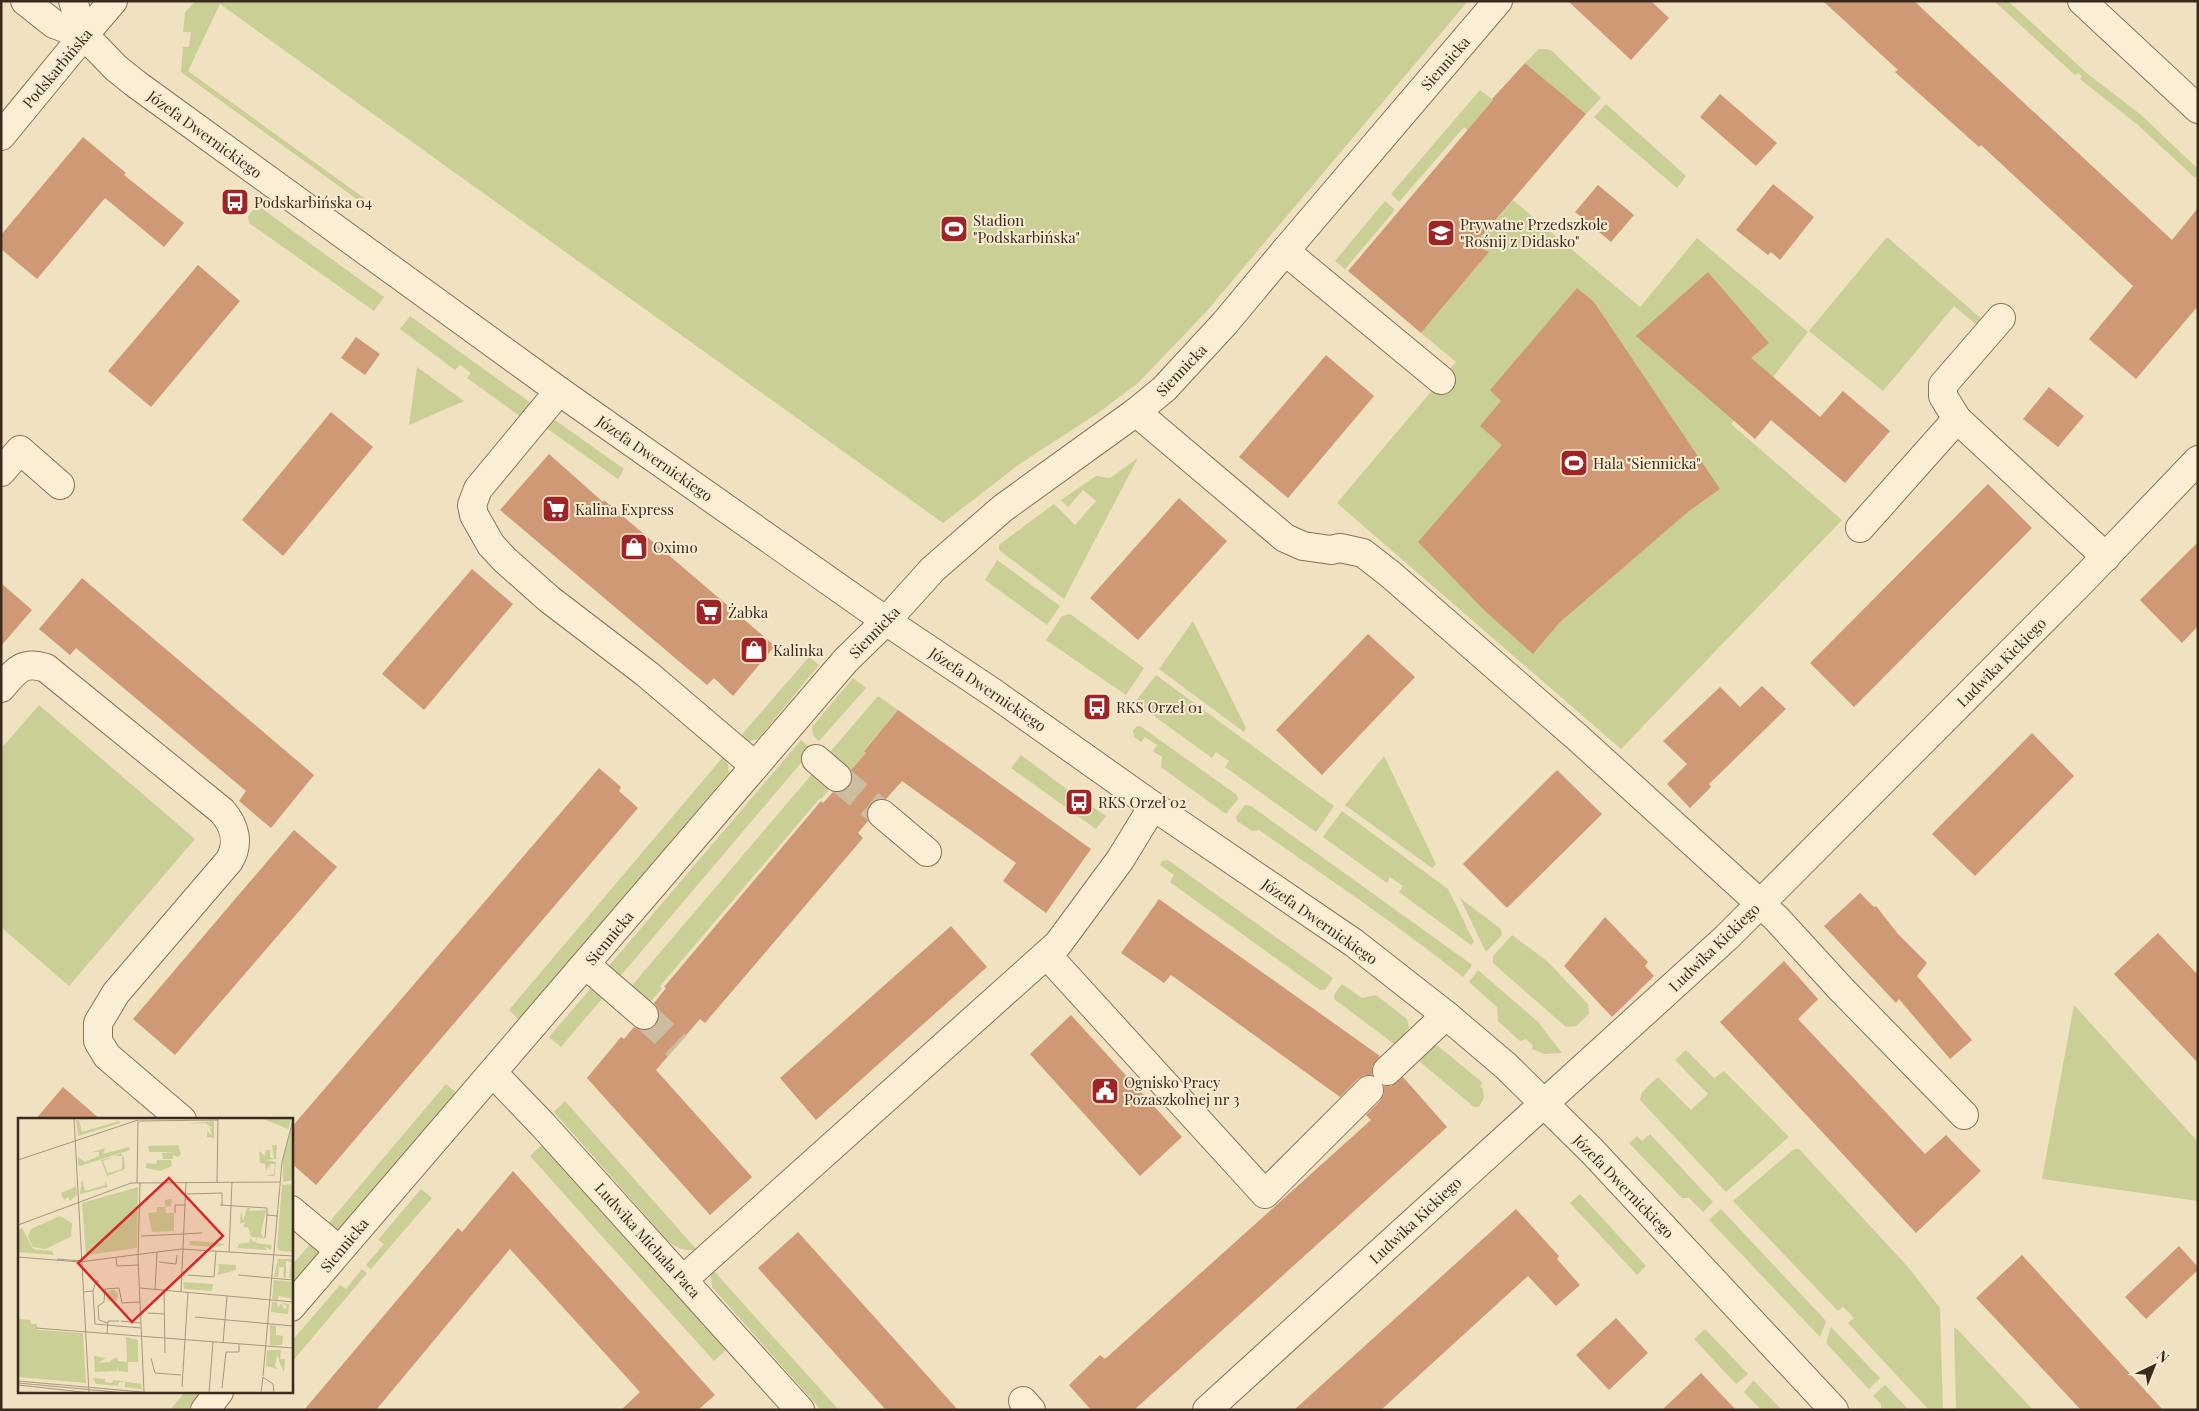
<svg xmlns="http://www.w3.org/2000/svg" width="2199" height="1411" viewBox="0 0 2199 1411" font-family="'Playfair Display',serif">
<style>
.green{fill:#c9cf95}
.building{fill:#d09975}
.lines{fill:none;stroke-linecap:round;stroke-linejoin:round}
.minor-tunnel{stroke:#ccbca0;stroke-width:28;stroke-dasharray:28 14;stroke-linecap:butt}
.minor-casing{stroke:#8b7258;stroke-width:30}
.tertiary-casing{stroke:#8b7258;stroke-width:30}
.minor{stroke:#faeed5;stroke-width:28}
.tertiary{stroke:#faeed5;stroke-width:28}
.labels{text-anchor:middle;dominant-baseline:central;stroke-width:4;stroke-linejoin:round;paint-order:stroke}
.street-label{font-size:15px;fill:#3a2a1d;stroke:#f7ebd1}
.poi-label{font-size:15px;fill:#3a2a1d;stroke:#f7ebd1;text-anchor:start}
.inset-road{fill:none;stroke:#a7987f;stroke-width:1}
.view{fill:#d62828;fill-opacity:0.15;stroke:#d62828;stroke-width:2.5}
.inset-edge{fill:none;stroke:#3a2a1d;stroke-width:2.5}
</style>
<rect width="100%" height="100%" fill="#f0e1c1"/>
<g class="green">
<polygon points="195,1 1468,1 1206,312 1138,383 1098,413 1021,463 943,523 220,4 188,71 364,198 361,202 181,72 183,47 189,47 191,32 183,32 185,13"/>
<polygon points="1994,1 2008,1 2089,75 2140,114 2198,169 2198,175 2195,178 2138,125 2080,79 2082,76 2078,73 2075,75"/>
<polygon points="1539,49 1546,49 1552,51 1601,98 1586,114 1525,63"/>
<polygon points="1480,90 1493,100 1468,130 1464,127 1399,202 1391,194"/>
<polygon points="1606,104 1686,176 1677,188 1594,117"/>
<polygon points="1513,200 1640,307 1697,238 1808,332 1773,377 1731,424 1842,520 1621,749 1337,503 1456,362 1421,333 1480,263 1469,252"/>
<polygon points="1385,201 1395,210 1345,269 1335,261"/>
<polygon points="257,205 384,297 374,311 249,223 248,216"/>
<polygon points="1887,237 1984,321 1978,326 1954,306 1883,391 1809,331"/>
<polygon points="410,316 531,403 524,419 467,378 471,373 460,365 455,370 400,329"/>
<polygon points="417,367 464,401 409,425"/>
<polygon points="550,420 555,420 624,469 618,479 545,427"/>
<polygon points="1138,458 1064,599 999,550 999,545 1054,504 1075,525 1096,501 1083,490 1068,507 1061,500 1096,476 1110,478"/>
<polygon points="997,560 1060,606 1047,625 985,580"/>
<polygon points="1070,614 1144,668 1126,695 1046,640 1062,616"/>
<polygon points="1193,621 1246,728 1244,732 1159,669"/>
<polygon points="809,657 819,665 758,739 742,743 737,740"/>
<polygon points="1156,675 1334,806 1316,832 1225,767 1229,761 1216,752 1212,758 1135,702"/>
<polygon points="853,678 866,688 819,741 813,735 812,727"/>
<polygon points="878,696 898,710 864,750 866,753 851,770 830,752"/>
<polygon points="39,705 195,839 69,986 1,927 1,749"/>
<polygon points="1140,726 1237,795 1238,799 1226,814 1161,767 1162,757 1153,751 1157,745 1145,737 1141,742 1134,737 1133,731 1136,727"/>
<polygon points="801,740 812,750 617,980 608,967"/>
<polygon points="1021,755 1072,793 1068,800 1088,814 1093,807 1106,816 1096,829 1011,768"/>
<polygon points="1384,756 1436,864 1432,868 1345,805"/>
<polygon points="723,757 728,765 729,773 519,1020 509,1010"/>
<polygon points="818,767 836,782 821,799 820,798 660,986 662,989 647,1005 629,989"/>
<path d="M 1245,805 L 1251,806 L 1471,964 L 1471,967 L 1463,977 C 1398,925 1328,878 1259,830 L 1252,831 L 1237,821 L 1236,817 Z"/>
<polygon points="1342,811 1448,889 1474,942 1471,945 1399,892 1403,886 1390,877 1387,883 1323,837"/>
<polygon points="1168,860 1333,978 1325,990 1320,990 1170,882 1174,875 1160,865 1162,861"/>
<polygon points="1460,898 1501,929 1502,935 1486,952"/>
<polygon points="1512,935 1547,961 1588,1004 1589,1014 1576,1026 1566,1027 1493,963 1493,956"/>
<polygon points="1478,970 1538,1022 1562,1053 1544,1054 1532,1049 1533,1045 1526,1039 1520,1041 1498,1021 1497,1007 1469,982"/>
<polygon points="1342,984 1362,998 1376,995 1407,1019 1409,1027 1399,1042 1394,1044 1334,999 1334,995"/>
<polygon points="592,987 605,995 561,1047 549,1037"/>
<polygon points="2074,1005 2198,1142 2198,1201 2042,1179"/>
<polygon points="1431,1045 1438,1046 1483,1083 1480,1086 1483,1089 1484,1098 1479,1107 1474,1107 1419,1061"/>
<polygon points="1686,1050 1714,1078 1724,1071 1789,1137 1726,1192 1640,1100 1642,1092 1658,1077 1691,1110 1708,1094 1675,1060"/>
<polygon points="446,1084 457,1093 337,1235 326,1226"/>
<path d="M 565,1101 L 696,1249 C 686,1253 676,1247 668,1241 L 554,1112 Z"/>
<polygon points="1650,1134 1713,1202 1703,1212 1689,1198 1682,1198 1629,1143 1637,1136 1642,1141"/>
<polygon points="542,1145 727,1349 714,1361 530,1156"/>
<polygon points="1794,1149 1799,1149 1908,1267 1940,1308 1943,1410 1929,1410 1848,1323 1854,1318 1843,1307 1838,1311 1733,1201"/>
<polygon points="421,1189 432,1198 371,1269 366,1265 384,1244 378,1240"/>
<polygon points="1580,1194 1646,1266 1637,1275 1570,1203"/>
<polygon points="1721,1209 1826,1321 1820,1337 1709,1220"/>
<polygon points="313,1241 318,1246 320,1253 291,1289 291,1266"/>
<polygon points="362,1269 367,1273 291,1363 291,1342 340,1285 346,1289"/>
<polygon points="713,1270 839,1410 821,1410 712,1287 711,1276"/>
<polygon points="1831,1327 1880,1378 1869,1389 1826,1343"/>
<polygon points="1954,1327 1958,1330 2033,1410 1956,1410"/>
<polygon points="1705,1329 1748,1374 1736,1384 1694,1339"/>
<polygon points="1754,1380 1754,1381 1782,1410 1761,1410 1744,1392"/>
<polygon points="1885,1385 1909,1410 1881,1410 1881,1404 1873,1396"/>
<polygon points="185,1392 203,1392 188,1410 170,1410"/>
</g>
<g class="building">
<polygon points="1568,1 1651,1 1669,18 1631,60"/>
<polygon points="1823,1 1914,1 2172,240 2198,208 2198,306 2136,379 2089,339 2133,286 1981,145 1979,147 1895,72 1898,70"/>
<polygon points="1525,63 1586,114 1474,245 1489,252 1421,333 1348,271 1493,100 1492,99"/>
<polygon points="1720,94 1777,143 1756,166 1700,117"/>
<polygon points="83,137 126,173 124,175 184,223 164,247 105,198 37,279 1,249 1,235"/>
<polygon points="1773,184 1814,217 1780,260 1771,252 1768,255 1736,230"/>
<polygon points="1598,185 1634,215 1611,242 1575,212"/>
<polygon points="198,265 240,301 151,407 108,371"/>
<polygon points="1708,272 1769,343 1751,358 1820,417 1843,391 1890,431 1845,483 1771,420 1755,439 1636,336"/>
<polygon points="1577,288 1594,302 1720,489 1689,511 1559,623 1533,654 1485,611 1418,542 1502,445 1480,426 1501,401 1490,390"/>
<polygon points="356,337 380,354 365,375 341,358"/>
<polygon points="1326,355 1374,396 1288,498 1239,457"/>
<polygon points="2049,387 2084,416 2058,447 2023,419"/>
<polygon points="331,412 373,447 283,556 242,520"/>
<polygon points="549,454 603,502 604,500 775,646 733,696 714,678 707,685 500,510"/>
<polygon points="1988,484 2032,528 1854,707 1810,663"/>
<polygon points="1179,498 1227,541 1138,640 1090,598"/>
<polygon points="2198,542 2198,626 2182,643 2140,600"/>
<polygon points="472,569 513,604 424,710 382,674"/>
<polygon points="82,578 314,775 271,828 239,801 246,791 76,648 70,655 39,629"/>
<polygon points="1,583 32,610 1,646"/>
<polygon points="1368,634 1415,677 1322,775 1276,730"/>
<polygon points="1762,686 1786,709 1709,784 1711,787 1690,808 1667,784 1687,764 1663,741 1720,687 1740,707"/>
<polygon points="898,710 1091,849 1046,913 1003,881 1016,863 902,781 886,799 877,799 870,804 867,812 868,821 858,833 863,838 705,1023 700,1019 656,1070 752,1177 710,1215 587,1078 621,1037 624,1039 634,1027 641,1030 649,1030 656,1025 659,1018 659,1010 654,1003 666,988 664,987 821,801 823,803 833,792 842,792 849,787 852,779 851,770 866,753 864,751"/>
<polygon points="2032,733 2074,776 1975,876 1932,834"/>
<polygon points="599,768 621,787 619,791 638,808 316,1185 291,1163 291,1128"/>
<polygon points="1557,770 1602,814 1507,908 1463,864"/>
<polygon points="294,830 337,867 175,1055 133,1019"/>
<polygon points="1860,893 1874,907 1876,906 1898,934 1927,963 1917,976 1972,1040 1950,1059 1899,999 1896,1003 1824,926"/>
<polygon points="1159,899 1380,1056 1372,1066 1372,1075 1364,1075 1358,1079 1340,1097 1171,975 1164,983 1121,953"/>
<polygon points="1605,917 1648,962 1645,966 1654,976 1612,1017 1564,966"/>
<polygon points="951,926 987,967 816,1120 780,1078"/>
<polygon points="2158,933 2198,975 2198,1063 2114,974"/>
<polygon points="1784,961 1818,999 1798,1019 1925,1154 1946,1135 1981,1171 1916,1233 1720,1022"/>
<polygon points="1071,1015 1182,1137 1140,1176 1030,1054"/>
<polygon points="1403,1077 1447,1127 1134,1410 1091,1410 1069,1385 1100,1355 1105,1359 1371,1120 1366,1115 1380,1101 1384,1094 1384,1086 1391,1086"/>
<polygon points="63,1087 101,1120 35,1120"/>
<polygon points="513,1171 715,1395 698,1410 621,1410 640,1392 510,1249 376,1410 304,1410 458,1228 462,1232"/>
<polygon points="1516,1209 1559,1256 1557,1259 1580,1285 1556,1306 1528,1276 1381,1410 1294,1410"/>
<polygon points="798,1232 958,1410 886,1410 758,1268"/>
<polygon points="2179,1246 2198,1267 2198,1270 2146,1319 2125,1297"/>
<polygon points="2022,1255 2163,1410 2081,1410 1976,1298"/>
<polygon points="1616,1318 1648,1353 1609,1390 1576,1355"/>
<polygon points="1701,1373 1736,1410 1662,1410"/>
</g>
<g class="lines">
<g class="minor-tunnel">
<polyline points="837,777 882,814"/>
<polyline points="644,1015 677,1046"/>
</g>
<defs>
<g id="minor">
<polyline points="2082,1 2198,109"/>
<polyline points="84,35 113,1"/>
<polyline points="1285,251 1441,380"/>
<polyline points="559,391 478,489 472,505 474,515 491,545 505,560 549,599 647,674 755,766"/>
<polyline points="1136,412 1285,538 1303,546 1331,550 1340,548 1363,553 1390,574 1578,738 1776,918 1841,989 1964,1115"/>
<polyline points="1957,419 1943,396 1943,385 2001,318"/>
<polyline points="1,472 20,450 60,485"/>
<polyline points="1860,528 1957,419 2106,557"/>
<path d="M 1,688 C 16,671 22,660 46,668 L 222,811 C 235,826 240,843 229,861 L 116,993 L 98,1023 L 98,1041 L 107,1056 L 182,1120"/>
<polyline points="816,759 837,777"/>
<polyline points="882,814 927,852"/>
<polyline points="1047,955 1265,1194 1369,1090"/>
<polyline points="586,965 644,1015"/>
<polyline points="1387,1071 1446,1015"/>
<polyline points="493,1073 543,1125 800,1410"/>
<polyline points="291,1210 339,1250"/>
<polyline points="684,1279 1058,944 1120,860 1153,806"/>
<polyline points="291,1307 846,660 886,621 933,569 1003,508 1136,412 1164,389 1225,323 1285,251 1498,1"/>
<polyline points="1023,1401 1031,1410"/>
<polyline points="205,1410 219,1392"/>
<polyline points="1207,1410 1727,937 2083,580 2198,460"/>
</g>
<g id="tertiary">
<polyline points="25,1 54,24 84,35"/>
<polyline points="73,1 84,35 116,68 136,84 559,391 886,621 995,694 1153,806 1354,943 1446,1015 1506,1066 1592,1151 1834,1410"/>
<polyline points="1,136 84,35"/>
</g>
</defs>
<use href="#minor" class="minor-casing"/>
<use href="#tertiary" class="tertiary-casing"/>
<use href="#minor" class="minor"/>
<use href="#tertiary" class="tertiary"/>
</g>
<defs>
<symbol id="bus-square" viewBox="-11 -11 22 22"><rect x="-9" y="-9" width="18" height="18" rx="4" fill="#9d2528" stroke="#f7ebd1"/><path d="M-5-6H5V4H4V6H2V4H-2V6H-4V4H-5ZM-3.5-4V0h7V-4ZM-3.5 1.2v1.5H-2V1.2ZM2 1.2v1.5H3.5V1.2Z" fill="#fff"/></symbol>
<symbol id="stadium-square" viewBox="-11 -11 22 22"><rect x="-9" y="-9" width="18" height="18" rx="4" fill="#9d2528" stroke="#f7ebd1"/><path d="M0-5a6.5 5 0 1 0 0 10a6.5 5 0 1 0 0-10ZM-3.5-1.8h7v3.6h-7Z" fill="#fff"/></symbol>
<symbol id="school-square" viewBox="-11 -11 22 22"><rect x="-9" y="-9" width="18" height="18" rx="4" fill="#9d2528" stroke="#f7ebd1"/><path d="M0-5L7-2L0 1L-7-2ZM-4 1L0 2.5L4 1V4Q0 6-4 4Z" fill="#fff"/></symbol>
<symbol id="supermarket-square" viewBox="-11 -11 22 22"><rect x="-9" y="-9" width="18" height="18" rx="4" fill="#9d2528" stroke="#f7ebd1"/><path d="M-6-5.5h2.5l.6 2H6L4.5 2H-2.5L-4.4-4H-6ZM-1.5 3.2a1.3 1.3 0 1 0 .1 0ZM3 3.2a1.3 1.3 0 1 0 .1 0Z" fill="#fff"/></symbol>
<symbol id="shop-square" viewBox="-11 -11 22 22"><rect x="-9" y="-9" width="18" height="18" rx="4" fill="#9d2528" stroke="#f7ebd1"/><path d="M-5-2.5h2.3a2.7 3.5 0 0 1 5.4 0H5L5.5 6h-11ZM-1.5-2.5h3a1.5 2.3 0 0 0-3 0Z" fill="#fff"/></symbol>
<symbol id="civic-square" viewBox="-11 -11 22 22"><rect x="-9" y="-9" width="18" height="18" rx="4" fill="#9d2528" stroke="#f7ebd1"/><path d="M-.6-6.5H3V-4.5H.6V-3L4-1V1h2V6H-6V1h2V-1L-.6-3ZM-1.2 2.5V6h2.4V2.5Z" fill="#fff"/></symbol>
</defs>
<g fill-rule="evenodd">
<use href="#bus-square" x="219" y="186" width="32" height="32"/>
<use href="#stadium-square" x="938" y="213" width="32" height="32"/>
<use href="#school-square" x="1425" y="217" width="32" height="32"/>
<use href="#stadium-square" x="1558" y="447" width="32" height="32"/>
<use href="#supermarket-square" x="540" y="493" width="32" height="32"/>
<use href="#shop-square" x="618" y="531" width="32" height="32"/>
<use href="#supermarket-square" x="693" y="596" width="32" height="32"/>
<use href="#shop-square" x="738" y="634" width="32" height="32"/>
<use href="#bus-square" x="1081" y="691" width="32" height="32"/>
<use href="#bus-square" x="1063" y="786" width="32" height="32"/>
<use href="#civic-square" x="1089" y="1075" width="32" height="32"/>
</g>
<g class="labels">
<g class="street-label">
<text transform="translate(1445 63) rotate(-49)">Siennicka</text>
<text transform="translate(57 68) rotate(-50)">Podskarbińska</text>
<text transform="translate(205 134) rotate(36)">Józefa Dwernickiego</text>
<text transform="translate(1181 370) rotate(-46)">Siennicka</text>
<text transform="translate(655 458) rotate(35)">Józefa Dwernickiego</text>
<text transform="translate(874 632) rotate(-46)">Siennicka</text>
<text transform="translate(2001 662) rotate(-45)">Ludwika Kickiego</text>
<text transform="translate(988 689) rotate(34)">Józefa Dwernickiego</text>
<text transform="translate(1320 921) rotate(35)">Józefa Dwernickiego</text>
<text transform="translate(609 938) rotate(-50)">Siennicka</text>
<text transform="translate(1714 947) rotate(-44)">Ludwika Kickiego</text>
<text transform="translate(1624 1186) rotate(46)">Józefa Dwernickiego</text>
<text transform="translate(1415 1220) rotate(-43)">Ludwika Kickiego</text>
<text transform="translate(648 1240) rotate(48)">Ludwika Michała Paca</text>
<text transform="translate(344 1245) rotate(-50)">Siennicka</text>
</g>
<g class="poi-label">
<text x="254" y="202">Podskarbińska 04</text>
<text x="973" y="220">Stadion<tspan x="973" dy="17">"Podskarbińska"</tspan></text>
<text x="1460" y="224">Prywatne Przedszkole<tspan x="1460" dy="17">"Rośnij z Didasko"</tspan></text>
<text x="1593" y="463">Hala "Siennicka"</text>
<text x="575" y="509">Kalina Express</text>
<text x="653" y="547">Oximo</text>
<text x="728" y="612">Żabka</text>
<text x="773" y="650">Kalinka</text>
<text x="1116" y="707">RKS Orzeł 01</text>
<text x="1098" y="802">RKS Orzeł 02</text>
<text x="1124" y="1082">Ognisko Pracy<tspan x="1124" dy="17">Pozaszkolnej nr 3</tspan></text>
</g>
</g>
<g transform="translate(18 1118)">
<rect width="275" height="275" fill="#f0e1c1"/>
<path d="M 243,0 L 274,0 L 270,11 ZM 58,2 L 61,2 L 64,14 L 101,3 L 102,5 L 60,18 ZM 196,3 L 196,20 L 189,19 L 189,13 L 194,18 L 192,10 L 195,10 L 187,5 L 167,6 ZM 275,5 L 275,62 L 265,64 L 265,38 ZM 160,27 L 163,36 L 160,39 L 155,37 L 155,41 L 145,41 L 144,35 L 158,34 L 131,34 L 130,28 ZM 254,27 L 259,27 L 258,41 L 248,42 L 258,44 L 257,56 L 256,58 L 246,58 L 256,56 L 257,46 L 252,46 L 252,52 L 251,48 L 248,52 L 247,46 L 242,45 L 241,33 L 247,38 L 248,32 L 252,32 L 252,39 L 256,41 ZM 87,30 L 85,36 L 111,29 L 112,32 L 62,48 L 60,46 L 60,39 L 67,44 L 81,38 L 81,34 L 75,34 ZM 103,35 L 106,40 L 107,51 L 89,58 L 83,42 L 95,39 L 85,43 L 90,55 L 104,51 L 104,38 L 97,38 ZM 139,42 L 153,42 L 154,48 L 142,53 L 128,50 L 128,45 L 138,46 ZM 56,55 L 59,77 L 52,83 L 50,79 L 46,82 L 43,75 L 57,69 ZM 64,61 L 67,73 L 87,67 L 87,63 L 90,69 L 62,76 ZM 275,66 L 275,134 L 262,133 L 259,129 L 264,67 ZM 120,69 L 119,130 L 69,137 L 70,141 L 82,139 L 70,141 L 68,138 L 64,85 ZM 154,81 L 153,88 L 147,89 L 148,95 L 156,95 L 156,113 L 134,114 L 130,95 L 139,94 L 139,89 L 147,89 L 147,82 ZM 229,90 L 233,90 L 231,93 L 248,92 L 243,115 L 246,121 L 239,119 L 238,125 L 254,127 L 253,132 L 246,128 L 249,132 L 219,130 L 221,126 L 216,126 L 231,125 L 232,120 L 237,125 L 238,119 L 233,119 L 230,109 L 225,109 L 227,104 L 222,106 L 223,92 L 225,103 ZM 42,98 L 54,105 L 53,119 L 27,131 L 15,129 L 10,119 L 13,111 ZM 4,110 L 15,131 L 34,133 L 36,137 L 0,134 L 0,112 ZM 170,123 L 178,123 L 207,126 L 199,129 L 170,127 L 173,125 ZM 260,141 L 275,141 L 275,160 L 271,160 L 273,144 L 268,143 L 268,160 L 265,159 L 266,149 L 261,149 L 260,159 L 256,159 ZM 199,146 L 218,147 L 218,152 L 200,157 L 201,147 ZM 256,162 L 275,164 L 275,181 L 261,178 L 259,182 L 254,181 ZM 165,164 L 195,166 L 194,173 L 166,171 ZM88 178a6 6 0 1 1 12 0a6 6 0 1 1-12 0ZM 254,184 L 259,184 L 260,190 L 263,185 L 267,192 L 269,188 L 264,185 L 271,186 L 270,196 L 253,194 ZM 0,201 L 12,202 L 13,206 L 19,206 L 19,212 L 65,215 L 68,265 L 0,259 ZM 252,207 L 258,208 L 258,217 L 265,218 L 264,227 L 254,227 L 266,229 L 252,227 ZM 108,219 L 120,222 L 120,244 L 110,244 L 110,254 L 100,253 L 100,248 L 99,253 L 77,254 L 76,238 L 88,240 L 80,245 L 91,244 L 98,239 L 101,243 L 109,244 ZM 249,232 L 263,232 L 262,241 L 267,241 L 266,255 L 259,237 L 257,248 L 260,251 L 248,248 ZM 75,260 L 87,261 L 87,264 L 94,265 L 95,262 L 123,266 L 124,271 L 107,269 L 107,264 L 101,264 L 100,268 L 78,266 Z" fill="#c9cf95"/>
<path class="inset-road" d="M 56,0 L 71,275M 121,3 L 200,2M 0,42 L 120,2 L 119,65M 199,64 L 200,0M 122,65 L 120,140 L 126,274M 169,76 L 204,75 L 204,87M 202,87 L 249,90 L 249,97 L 260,98M 157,95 L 157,87 L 168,87M 0,107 L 113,65 L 262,64M 123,118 L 184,115M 247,120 L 249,97M 211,134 L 214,64M 0,139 L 61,144 L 163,131 L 275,138M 98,140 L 99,148 L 121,147M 39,141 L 64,143M 141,144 L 158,146 L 159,137M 170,157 L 196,159 L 198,133M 220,157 L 275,162M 122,170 L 275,184M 137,172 L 139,134M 146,172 L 147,235M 75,173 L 77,206 L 123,210M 66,174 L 75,173 L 78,163 L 81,163M 163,174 L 168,64M 130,195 L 146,196M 177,199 L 275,208M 103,203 L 123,205M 89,205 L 81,202 L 80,188 L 86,184 L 87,171 L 101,170 L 104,185 L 122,184M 18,210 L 275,230M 89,215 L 90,203 L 101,203M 205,225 L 209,178M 133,240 L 137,255 L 163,257M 245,258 L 264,44 L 275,2M 0,263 L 135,275M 0,265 L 108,275M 0,267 L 73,275M 164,269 L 170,174M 204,270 L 208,234 L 221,234 L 221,226M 191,275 L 195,224M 243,275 L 245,259 L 255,266 L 256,275"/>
<path class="view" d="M 151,60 L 205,118 L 114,204 L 60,145 Z"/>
<rect width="275" height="275" class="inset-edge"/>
</g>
<rect width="2199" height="1411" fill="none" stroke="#3a2a1d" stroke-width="5"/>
<g transform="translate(2154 1366) rotate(43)" stroke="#f7ebd1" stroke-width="4" paint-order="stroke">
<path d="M0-4L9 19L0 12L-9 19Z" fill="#3a2a1d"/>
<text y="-8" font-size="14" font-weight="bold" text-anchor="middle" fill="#3a2a1d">N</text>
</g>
</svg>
